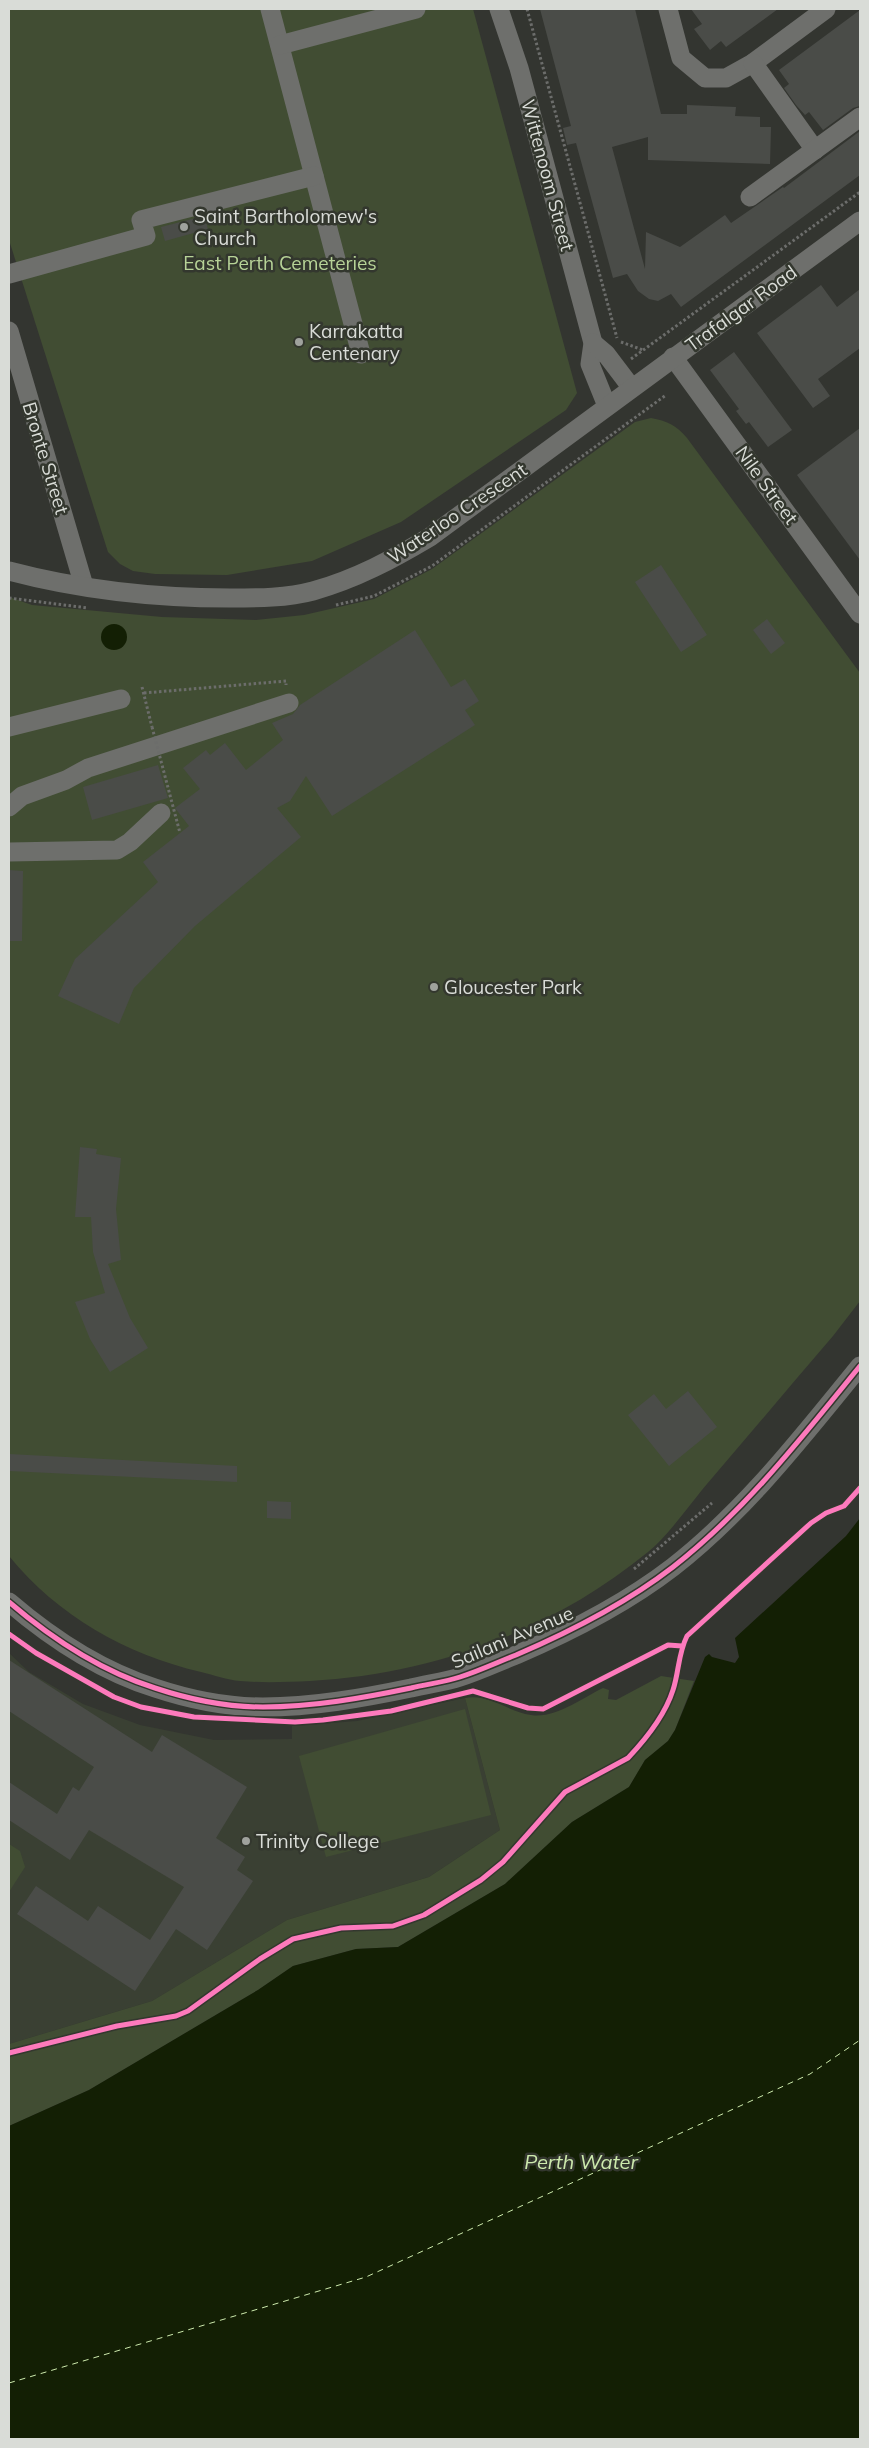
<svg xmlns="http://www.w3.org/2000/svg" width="869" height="2448" viewBox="0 0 869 2448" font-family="Mulish,sans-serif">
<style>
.built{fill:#3a4033}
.green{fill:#414d33}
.water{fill:#131f04}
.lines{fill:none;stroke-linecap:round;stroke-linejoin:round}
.ferry{stroke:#cdeaad;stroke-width:1;stroke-dasharray:6 5;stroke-linecap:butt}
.building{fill:#4a4c48}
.path{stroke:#6c6d6b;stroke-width:3;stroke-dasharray:2.5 2.5;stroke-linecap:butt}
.minor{stroke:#6e6f6c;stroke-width:19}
.path-bridge{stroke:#6c6d6b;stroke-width:3;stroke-dasharray:2.5 2.5;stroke-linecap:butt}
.cycleway-casing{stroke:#33372e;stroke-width:8}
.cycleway{stroke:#fd7abc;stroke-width:5}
.poi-dot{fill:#9fa29d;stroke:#33372e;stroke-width:2}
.labels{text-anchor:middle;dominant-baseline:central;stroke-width:5;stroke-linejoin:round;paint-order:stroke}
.street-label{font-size:19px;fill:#d9dcd7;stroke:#33372e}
.poi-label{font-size:19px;fill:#d9dcd7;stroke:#33372e;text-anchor:start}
.park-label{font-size:19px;fill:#b7d397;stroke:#33372e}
.water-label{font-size:20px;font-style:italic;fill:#cdeaad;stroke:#33372e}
</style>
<rect width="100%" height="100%" fill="#333530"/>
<polygon class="built" points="9,1653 29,1672 83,1704 140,1725 214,1740 292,1739 292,1726 357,1721 465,1698 500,1830 429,1877 287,1920 152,2001 9,2044"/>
<g class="green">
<polygon points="9,9 473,9 577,393 566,410 401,522 312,561 227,575 155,574 133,571 120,564 108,552 9,240"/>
<path d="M 651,418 C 667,421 676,425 687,438 L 860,673 L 860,1301 L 833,1336 C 791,1385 749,1435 707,1484 C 690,1504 668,1536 648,1552 C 551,1631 435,1674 310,1681 C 287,1682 263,1683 240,1681 C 227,1680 214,1675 201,1672 C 125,1654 58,1616 9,1556 L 9,597 L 32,605 L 162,617 L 256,620 L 304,615 L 374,599 L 432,569 L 635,422 Z"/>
<path d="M 661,1676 L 694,1681 L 675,1730 L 668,1741 L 645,1760 L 629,1787 L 572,1822 L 505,1884 L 398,1947 L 356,1949 L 293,1966 L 258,1990 L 89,2090 L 9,2126 L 9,2044 L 152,2001 L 287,1920 L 429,1877 L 500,1830 L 465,1698 C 488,1693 509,1712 531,1715 C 555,1719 582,1698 603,1688 L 609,1690 L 608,1699 L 616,1700 Z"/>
<polygon points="465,1709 491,1815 326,1857 299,1756"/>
<polygon points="9,1844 20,1851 25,1867 9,1892"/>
</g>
<g class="water">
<circle cx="114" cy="637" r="13"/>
<polygon points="860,1518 860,2439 9,2439 9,2126 89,2090 258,1990 293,1966 356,1949 398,1947 505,1884 572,1822 629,1787 645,1760 668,1741 675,1730 705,1657 709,1654 712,1657 735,1663 739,1657 735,1638 846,1536"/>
</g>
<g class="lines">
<polyline class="ferry" points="9,2383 366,2277 810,2074 860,2040"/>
</g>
<g class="building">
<polygon points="540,9 635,9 661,114 687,114 687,105 736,107 735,116 760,117 760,127 771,127 770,164 648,160 648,137 612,147 645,269 646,232 680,247 725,215 731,223 783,187 784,188 860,131 860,175 681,307 671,294 658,301 649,299 638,291 627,274 613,278 576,143 567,145 563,128 571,126"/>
<polygon points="691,9 778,9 726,47 721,41 710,50 694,29 702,24"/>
<polygon points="860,10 860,106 853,108 823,130 809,112 805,115 796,105 784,88 789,84 779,70"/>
<polygon points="204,216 208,229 165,241 161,227"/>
<polygon points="821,285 837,307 860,289 860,348 818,379 830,396 813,408 757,333"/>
<polygon points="734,352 792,430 768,447 749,422 746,424 736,411 739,409 710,370"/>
<polygon points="860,428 860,560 797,475"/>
<polygon points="661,565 707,635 681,652 635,582"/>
<polygon points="767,619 785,643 771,654 753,630"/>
<polygon points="415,630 451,687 465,679 479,701 465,710 475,725 332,816 306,776 290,801 277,808 301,837 195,926 134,988 119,1024 58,996 75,959 158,882 143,862 189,826 175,808 200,789 183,768 206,750 210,755 225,743 246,770 283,740 272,723 293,714 300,705"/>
<polygon points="158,765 168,798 92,820 83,787"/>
<polygon points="9,870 23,871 22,941 9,941"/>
<polygon points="80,1147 97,1149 96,1154 121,1158 116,1209 121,1260 108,1264 130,1318 148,1348 110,1372 90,1339 75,1302 105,1293 93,1252 91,1217 75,1217"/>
<polygon points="688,1391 717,1427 669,1466 628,1415 654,1394 666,1409"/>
<polygon points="9,1454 237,1466 237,1482 9,1471"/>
<polygon points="267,1501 291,1502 291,1519 267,1518"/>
<polygon points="9,1660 152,1752 162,1735 247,1787 216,1838 245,1857 237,1870 253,1881 207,1950 176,1929 135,1991 17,1914 36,1886 88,1921 98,1906 150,1940 184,1887 89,1830 70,1860 9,1820 9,1782 57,1814 73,1787 79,1791 94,1767 9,1711"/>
</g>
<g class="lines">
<g class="path">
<polyline points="527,9 617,338"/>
<polyline points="621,342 643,350"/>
<polyline points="631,359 860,192"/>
<polyline points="9,598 88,608"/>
<polyline points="336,605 374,596 432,566 666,395"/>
<polyline points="142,687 152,727"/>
<polyline points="144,693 286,681 286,685"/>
<polyline points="634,1569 712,1503"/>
</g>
<g class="minor">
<polyline points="270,9 361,354"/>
<polyline points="499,9 519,68 593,343 590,364 607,406"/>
<polyline points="668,9 681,58 705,78 726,78 753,63 826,9"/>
<polyline points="280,45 416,9"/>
<polyline points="753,63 815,150"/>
<polyline points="750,197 860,117"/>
<polyline points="9,274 146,236 141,220 314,176"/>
<polyline points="9,331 84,586"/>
<polyline points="593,343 606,354 631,387"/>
<polyline points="673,357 860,614"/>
<path d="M 9,571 C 81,590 156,598 230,598 C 258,598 287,598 313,591 C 356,579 393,559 430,537 L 860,221"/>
<polyline points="9,727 121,699"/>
<polyline points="9,807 22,796 66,780 88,768 289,703"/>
<polyline points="9,852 117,850 130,842 161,813"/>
<path d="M 9,1602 C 51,1638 101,1671 155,1688 C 188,1699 227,1707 263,1707 C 313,1707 363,1698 411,1688 C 427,1684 445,1682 460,1677 C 479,1671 498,1662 516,1655 C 572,1631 625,1604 673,1567 C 746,1510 802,1437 860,1366"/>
</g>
<polyline class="path-bridge" points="152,727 180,833"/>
<defs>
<g id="cycleway">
<path d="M 9,1602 C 51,1638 101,1671 155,1688 C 188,1699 227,1707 263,1707 C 313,1707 363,1698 411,1688 C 427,1684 445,1682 460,1677 C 479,1671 498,1662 516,1655 C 572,1631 625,1604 673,1567 C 746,1510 802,1437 860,1366"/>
<polyline points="9,1634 36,1653 114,1697 141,1707 194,1717 295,1722 323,1720 391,1711 473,1691 528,1708 543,1709 668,1645 682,1646"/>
<path d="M 9,2053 L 117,2026 L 176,2016 L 188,2011 L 260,1959 L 293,1939 L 341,1928 L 393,1926 L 424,1915 L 481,1880 L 503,1862 L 565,1792 L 628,1758 C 646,1739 665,1715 673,1690 C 679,1672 678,1654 687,1636 L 811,1523 L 826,1513 L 844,1506 L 860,1488"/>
</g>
</defs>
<use href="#cycleway" class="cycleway-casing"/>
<use href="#cycleway" class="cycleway"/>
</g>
<g class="poi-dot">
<circle cx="184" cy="227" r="5"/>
<circle cx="299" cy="342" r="5"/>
<circle cx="434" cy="987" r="5"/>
<circle cx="246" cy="1841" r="5"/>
</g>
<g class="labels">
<g class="street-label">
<text transform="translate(548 175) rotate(75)">Wittenoom Street</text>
<text transform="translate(741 308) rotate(-36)">Trafalgar Road</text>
<text transform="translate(46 458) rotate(73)">Bronte Street</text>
<text transform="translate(767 485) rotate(54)">Nile Street</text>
<text transform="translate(457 513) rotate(-34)">Waterloo Crescent</text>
<text transform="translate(512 1637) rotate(-23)">Sailani Avenue</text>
</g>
<g class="poi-label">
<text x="194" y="216">Saint Bartholomew's<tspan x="194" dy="22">Church</tspan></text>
<text x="309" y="331">Karrakatta<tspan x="309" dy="22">Centenary</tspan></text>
<text x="444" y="987">Gloucester Park</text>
<text x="256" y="1841">Trinity College</text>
</g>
<g class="park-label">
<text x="280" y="263">East Perth Cemeteries</text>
</g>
<g class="water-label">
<text x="581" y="2161">Perth Water</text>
</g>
</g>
<rect width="869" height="2448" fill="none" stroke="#d9dcd7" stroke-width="20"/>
</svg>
